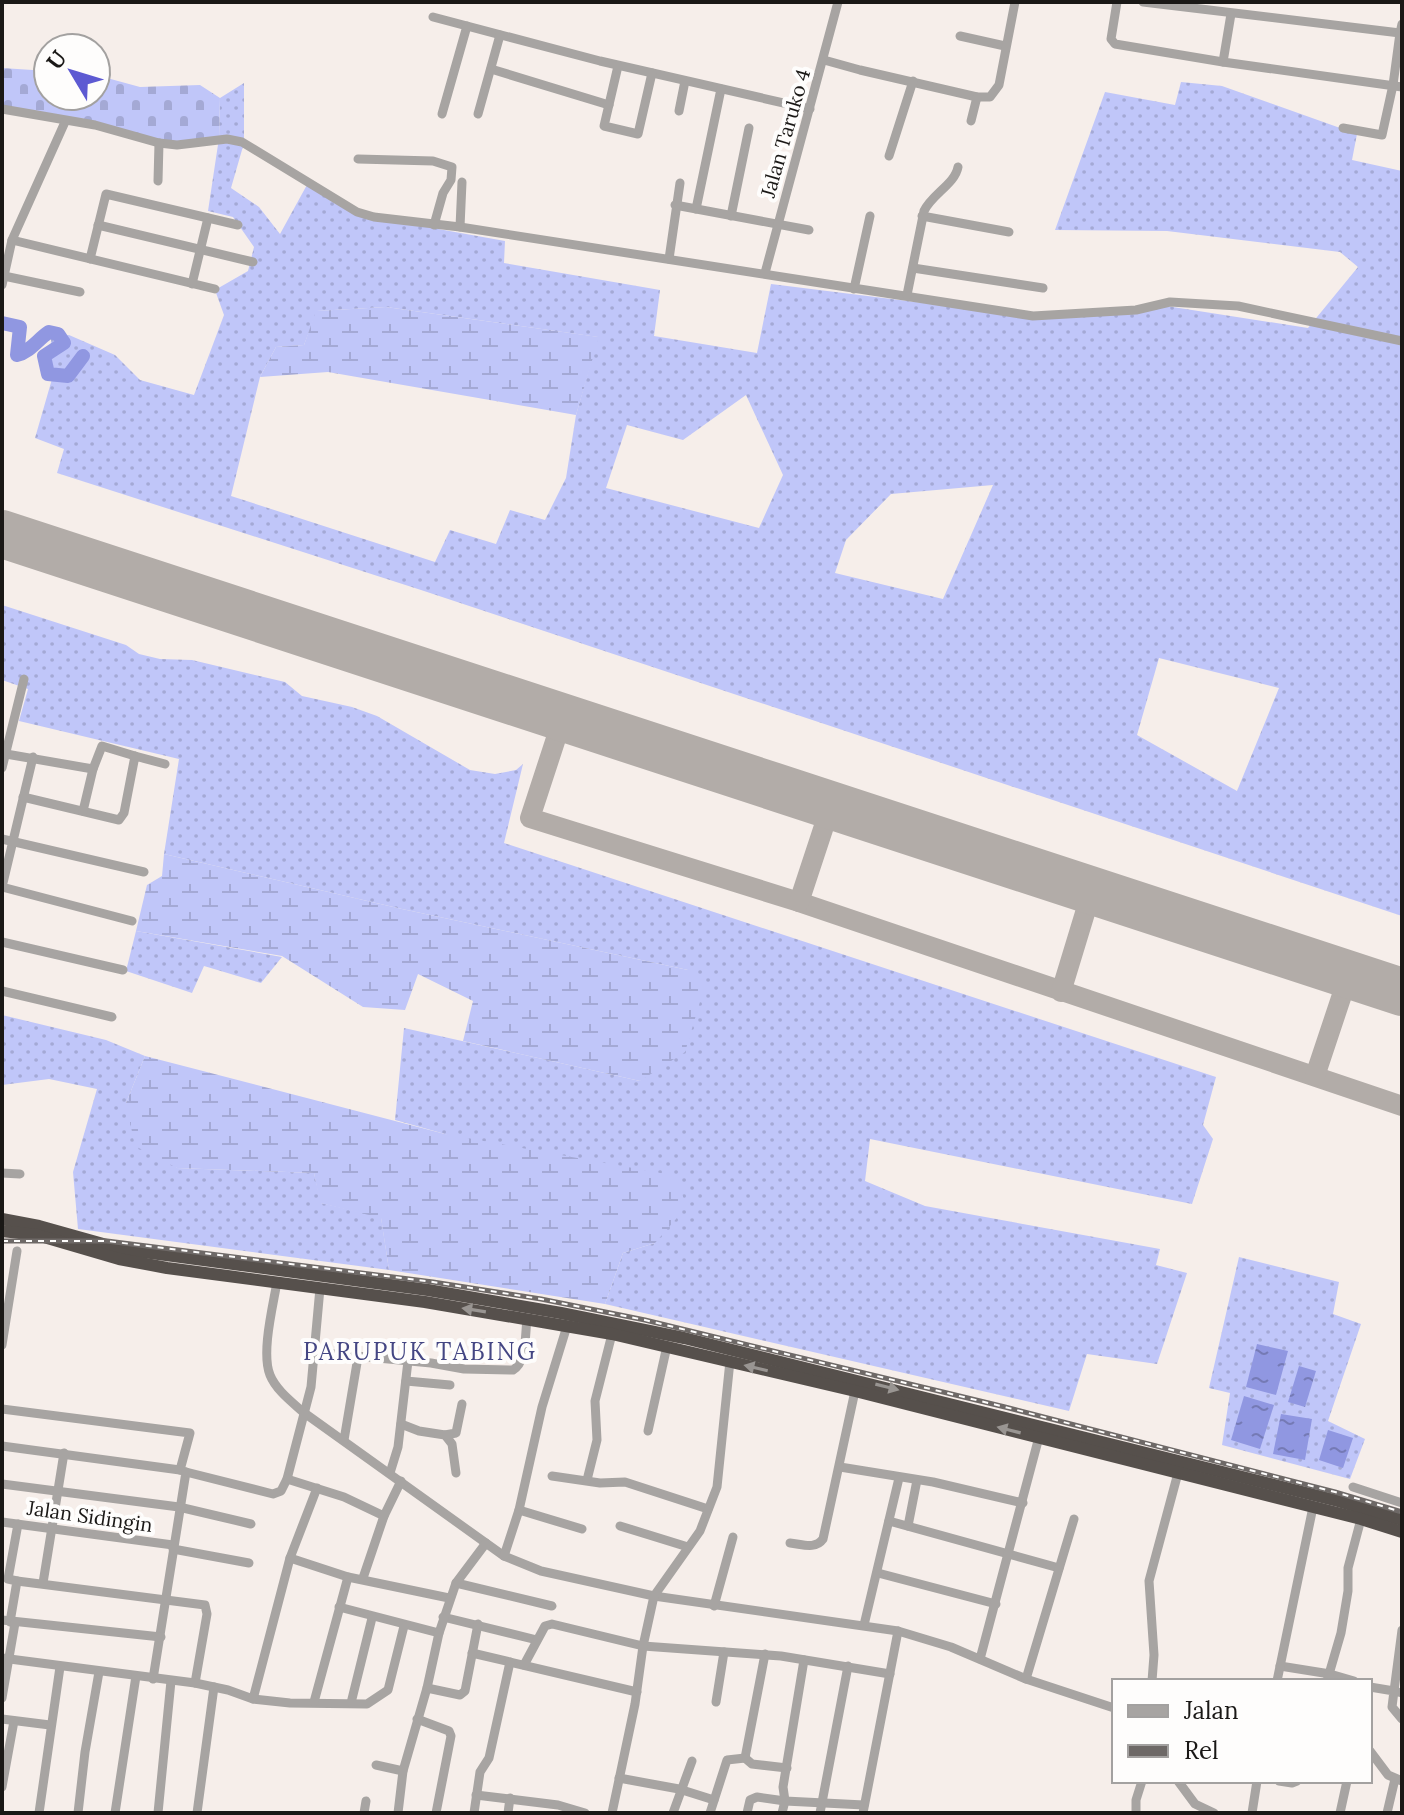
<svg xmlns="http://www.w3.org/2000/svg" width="1404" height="1815" viewBox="0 0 1404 1815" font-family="Lora,serif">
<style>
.grass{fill:url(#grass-dots);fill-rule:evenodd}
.wetland{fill:url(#wetland-marsh)}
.cemetery{fill:url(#cemetery-stones)}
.water{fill:url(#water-ripples)}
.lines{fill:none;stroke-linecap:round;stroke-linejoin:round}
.river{stroke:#9097e1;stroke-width:14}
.taxiway{stroke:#b2aca8;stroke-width:20}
.runway{stroke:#b2aca8;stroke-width:48}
.minor{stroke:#a7a4a2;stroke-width:9}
.highway{stroke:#56504c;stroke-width:12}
.rail-casing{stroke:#6e6967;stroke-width:5}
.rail{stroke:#fefdfc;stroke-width:2;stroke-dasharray:6;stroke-linecap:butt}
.oneway{fill:#999592}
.labels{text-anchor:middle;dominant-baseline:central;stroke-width:8;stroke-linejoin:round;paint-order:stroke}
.street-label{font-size:20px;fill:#1a1816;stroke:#fefdfc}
.quarter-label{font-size:24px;letter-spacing:2px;fill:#444683;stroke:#fefdfc}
</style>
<defs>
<pattern id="grass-dots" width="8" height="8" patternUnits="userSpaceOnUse" patternTransform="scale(2)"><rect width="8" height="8" fill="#c0c6f9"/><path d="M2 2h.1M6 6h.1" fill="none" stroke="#a4a9d5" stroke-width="1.8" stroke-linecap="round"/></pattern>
<pattern id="wetland-marsh" width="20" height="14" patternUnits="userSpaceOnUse" patternTransform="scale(2)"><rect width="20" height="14" fill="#c0c6f9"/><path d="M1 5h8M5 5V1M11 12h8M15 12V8" fill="none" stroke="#a4a9d5"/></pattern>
<pattern id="cemetery-stones" width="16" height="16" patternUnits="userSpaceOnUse" patternTransform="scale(2)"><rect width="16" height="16" fill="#c0c6f9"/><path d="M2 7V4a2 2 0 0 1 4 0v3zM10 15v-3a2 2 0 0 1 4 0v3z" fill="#a4a9d5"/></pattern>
<pattern id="water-ripples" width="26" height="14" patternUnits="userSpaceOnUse" patternTransform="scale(2)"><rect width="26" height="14" fill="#9097e1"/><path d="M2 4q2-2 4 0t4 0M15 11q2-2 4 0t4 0" fill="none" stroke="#757ab5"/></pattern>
</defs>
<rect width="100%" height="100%" fill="#f6eeea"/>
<g class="grass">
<path d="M 1181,82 L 1222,86 L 1357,134 L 1352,160 L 1402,171 L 1402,916 L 421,590 L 57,473 L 64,449 L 35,438 L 52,379 L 51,338 L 69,335 L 115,355 L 140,380 L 194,395 L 224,315 L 215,290 L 248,271 L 254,247 L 233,217 L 208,211 L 219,138 L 220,98 L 244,83 L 244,143 L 231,188 L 259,207 L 280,234 L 308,183 L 366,216 L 505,241 L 504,263 L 660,290 L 654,336 L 757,353 L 771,284 L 1044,318 L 1160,305 L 1308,328 L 1358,267 L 1340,252 L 1167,231 L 1055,230 L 1105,92 L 1175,105 ZM 386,307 L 598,337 L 576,415 L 566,478 L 545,520 L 510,510 L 496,544 L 450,530 L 435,562 L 231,496 L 260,377 L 276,347 L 304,345 L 317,311 ZM 746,395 L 783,475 L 759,528 L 606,488 L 627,425 L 683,440 ZM 993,485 L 943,599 L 835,573 L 846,540 L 891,494 ZM 1159,658 L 1279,688 L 1237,791 L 1137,735 Z"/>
<polygon points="2,605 126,645 139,654 160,659 192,660 285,682 302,696 352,707 377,716 470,770 495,774 516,770 523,764 504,843 1216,1077 1203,1125 1213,1139 1192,1204 870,1139 865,1181 925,1206 1160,1249 1156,1265 1187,1273 1157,1364 1087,1354 1069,1411 605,1304 623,1253 655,1243 445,1134 395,1120 404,1028 640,1081 688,970 402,909 164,854 179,759 19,721 28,689 2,680"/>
<polygon points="136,931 282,957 261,983 204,966 192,993 126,971"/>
<polygon points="2,1015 106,1040 145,1056 126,1103 177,1168 314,1173 321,1203 381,1217 389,1270 78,1229 73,1172 97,1089 49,1079 2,1085"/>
<polygon points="1239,1257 1339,1282 1333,1314 1361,1324 1328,1421 1365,1439 1350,1479 1222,1445 1230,1393 1209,1388"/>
</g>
<g class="wetland">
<polygon points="386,307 599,337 576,415 328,372 260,377 276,347 304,345 316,311"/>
<polygon points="164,854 402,909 688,970 705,985 685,1052 640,1081 463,1041 473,1001 418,974 405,1010 363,1007 282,956 136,931 147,885 162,876"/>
<polygon points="145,1056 445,1134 677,1176 684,1200 676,1219 655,1243 623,1253 605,1304 389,1270 381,1218 320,1203 314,1173 177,1168 135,1146 126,1103"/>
</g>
<polygon class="cemetery" points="2,68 48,71 48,96 96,96 96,75 140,87 200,85 220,98 219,138 186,146 90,123 2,110"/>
<g class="water">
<polygon points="1257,1344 1288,1351 1276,1395 1246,1387"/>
<polygon points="1299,1366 1316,1371 1305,1407 1288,1402"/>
<polygon points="1244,1396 1274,1405 1260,1449 1231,1440"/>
<polygon points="1281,1414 1312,1419 1305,1460 1273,1454"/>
<polygon points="1328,1430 1353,1438 1343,1468 1319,1460"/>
</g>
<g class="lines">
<path class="river" d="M 2,323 L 20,327 L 17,355 C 30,352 38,339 49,332 L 58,334 L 64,343 L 44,356 L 48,374 L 68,376 L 83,356"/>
<g class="taxiway">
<polyline points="563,717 530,818 799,902 1402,1106"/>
<polyline points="799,902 831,805"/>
<polyline points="1061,992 1092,890"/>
<polyline points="1315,1076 1349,974"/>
</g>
<polyline class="runway" points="2,534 1402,992"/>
<g class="minor">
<polyline points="1117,2 1111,39 1115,44 1223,62"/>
<polyline points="1143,2 1400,33 1402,24"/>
<polyline points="1231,14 1223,62 1402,87"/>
<polyline points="433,17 600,61 810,109"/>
<polyline points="960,36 1005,46"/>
<polyline points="824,60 860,70 977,97 990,97 999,85 1015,2"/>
<polyline points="618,66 604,126 638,134 652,73"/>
<polyline points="491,69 609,105"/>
<polyline points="2,109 95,125 159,143 177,145 227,139 242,142 357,212 374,217 460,227 1033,316 1136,310 1170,302 1238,306 1402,341"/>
<polyline points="679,111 685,81"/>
<polyline points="442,114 467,26"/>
<polyline points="478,114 500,35"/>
<polyline points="971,121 977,97"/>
<polyline points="1343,128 1382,135 1393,85 1400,33 1402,34"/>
<polyline points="889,156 913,81"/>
<polyline points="358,159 433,161 452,167 451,180 443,193 434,225"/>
<polyline points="158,181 159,143"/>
<polyline points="675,205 809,230"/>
<polyline points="696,209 721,89"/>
<polyline points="731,216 749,128"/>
<polyline points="922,216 1009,232"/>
<polyline points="98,225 253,262"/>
<polyline points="460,227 462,182"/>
<polyline points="12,240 215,289"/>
<polyline points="90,259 106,194 238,225"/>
<polyline points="669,259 680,183"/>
<polyline points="913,268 1043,288"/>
<polyline points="765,273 838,2"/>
<polyline points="4,276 80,292"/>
<polyline points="192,284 208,218"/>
<polyline points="2,285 12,240 65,122"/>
<polyline points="854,289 870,216"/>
<path d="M 907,295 L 924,211 C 932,194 955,184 958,167"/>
<polyline points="6,754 93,769"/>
<polyline points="33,757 2,887 132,921"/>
<polyline points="2,768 24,679"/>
<polyline points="23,797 119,820 124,813 135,756 165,764"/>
<polyline points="83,811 93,769 102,746 135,756"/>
<polyline points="2,839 144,872"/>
<polyline points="2,942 123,970"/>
<polyline points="2,991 112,1017"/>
<polyline points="2,1173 20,1174"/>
<path d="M 277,1282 C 273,1306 261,1353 270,1375 C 276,1390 292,1402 303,1412 L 504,1556 L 541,1571 L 654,1596 L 898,1631 L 951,1647 L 1026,1679 L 1114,1708"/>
<polyline points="2,1345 17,1251"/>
<path d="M 314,1352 L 431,1363 L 464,1369 L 513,1370 C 527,1362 525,1334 527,1319"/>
<polyline points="406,1381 450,1385"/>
<polyline points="2,1409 190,1433 180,1470 186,1472 153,1679"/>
<polyline points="401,1424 419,1431 445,1435 452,1444 456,1473"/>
<polyline points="648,1431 667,1346"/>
<polyline points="445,1435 456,1433 462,1404"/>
<polyline points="344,1440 358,1357"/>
<polyline points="2,1446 180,1470"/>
<polyline points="840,1467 933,1482 1023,1503"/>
<polyline points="186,1472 273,1494 281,1491 287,1479 311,1387 320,1288"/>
<polyline points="390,1473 398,1447 408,1361"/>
<polyline points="552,1476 600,1483 625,1482 708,1509"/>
<polyline points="287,1479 344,1497 384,1516"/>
<polyline points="587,1480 597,1440 595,1401 612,1334"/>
<polyline points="2,1484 179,1507 251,1524"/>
<polyline points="1353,1487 1402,1503"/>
<polyline points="519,1510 582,1529"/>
<polyline points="889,1521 1059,1568"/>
<polyline points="2,1522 173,1545"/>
<polyline points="620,1526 688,1547"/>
<polyline points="908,1526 917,1480"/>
<path d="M 790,1543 C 802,1544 815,1550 823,1539 L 855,1391"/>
<polyline points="173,1549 249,1563"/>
<polyline points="504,1556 519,1510 542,1407 567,1326"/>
<polyline points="290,1558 348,1577 449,1598"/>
<polyline points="878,1573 996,1604"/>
<polyline points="363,1578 384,1516 401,1481"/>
<polyline points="17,1581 205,1605 207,1614 195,1683"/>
<polyline points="43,1583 64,1453"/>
<polyline points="456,1583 486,1543"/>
<polyline points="714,1606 733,1537"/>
<polyline points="339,1607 439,1633"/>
<polyline points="443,1617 537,1640"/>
<polyline points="2,1620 161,1637"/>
<polyline points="10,1622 17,1581 8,1579 18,1524"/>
<polyline points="864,1625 899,1478"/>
<polyline points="1402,1630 1394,1691 1402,1693"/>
<polyline points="472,1653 637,1692"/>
<polyline points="765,1654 745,1758 752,1764 787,1768"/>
<polyline points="2,1658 195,1683 228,1690 253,1699 290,1703 367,1704 388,1690 404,1626"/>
<polyline points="980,1659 1039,1437"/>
<polyline points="524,1665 545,1626 552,1624 643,1646 781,1656 890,1674"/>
<polyline points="1280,1666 1330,1674 1354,1681"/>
<polyline points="1026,1679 1074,1519"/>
<polyline points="1152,1681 1154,1655 1149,1581 1178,1473"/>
<polyline points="1277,1681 1313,1507"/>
<polyline points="1327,1681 1341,1633 1348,1591 1348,1568 1361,1519"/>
<polyline points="1370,1687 1394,1691 1392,1707 1402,1719"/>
<polyline points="427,1688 460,1695 465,1691 478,1624"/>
<polyline points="2,1698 15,1623"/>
<polyline points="253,1699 290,1558 317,1488"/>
<polyline points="314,1702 348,1577"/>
<polyline points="716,1702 724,1652"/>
<polyline points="351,1703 372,1618"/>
<polyline points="2,1719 50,1725"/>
<polyline points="417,1719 449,1731 451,1736 436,1813"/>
<polyline points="1370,1751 1388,1775 1402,1781"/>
<polyline points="376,1765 403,1771"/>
<polyline points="619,1778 679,1789 714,1800"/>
<polyline points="1178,1781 1195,1804 1214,1813"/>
<polyline points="1279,1781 1292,1783 1297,1781"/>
<polyline points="2,1787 14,1721"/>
<polyline points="476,1795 558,1805 585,1813"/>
<polyline points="1136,1811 1136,1800 1142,1781"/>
<polyline points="39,1813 60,1667"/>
<polyline points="78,1813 85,1752 99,1672"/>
<polyline points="115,1813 136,1676"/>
<polyline points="158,1813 171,1681"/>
<polyline points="197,1813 214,1687"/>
<polyline points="364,1813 366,1801"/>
<polyline points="398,1813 403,1771 427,1688 439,1633 456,1583 552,1606"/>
<polyline points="474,1813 480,1772 489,1758 510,1662"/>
<polyline points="508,1813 510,1798"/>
<polyline points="612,1813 635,1704 643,1646 654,1596 700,1531 717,1487 730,1361"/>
<polyline points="673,1813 692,1761"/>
<polyline points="710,1813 727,1760 745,1758"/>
<polyline points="747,1813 750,1800 757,1797 785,1801 864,1805"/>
<polyline points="782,1813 785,1801 783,1787 804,1660"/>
<polyline points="820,1813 848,1666"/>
<polyline points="863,1813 898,1631"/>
<polyline points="1252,1813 1257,1781"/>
<polyline points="1340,1813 1347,1781"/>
<polyline points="1387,1813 1395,1779"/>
</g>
<g class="highway">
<polyline points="2,1219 39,1226 121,1249 428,1290 561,1313 684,1338 1338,1501 1402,1520"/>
<polyline points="2,1231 37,1235 119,1259 167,1268 425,1302 612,1334 855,1391 1361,1519 1402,1532"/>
</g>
<defs>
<polyline id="rail" points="2,1241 107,1241 433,1282 541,1299 645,1320 1005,1407 1335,1492 1402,1512"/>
</defs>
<use href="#rail" class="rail-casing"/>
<use href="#rail" class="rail"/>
</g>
<defs><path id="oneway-solid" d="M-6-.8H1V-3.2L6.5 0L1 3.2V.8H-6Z" transform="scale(2)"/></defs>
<g class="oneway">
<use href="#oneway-solid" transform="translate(474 1310) rotate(-171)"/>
<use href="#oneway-solid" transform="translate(756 1368) rotate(-167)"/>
<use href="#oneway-solid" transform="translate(887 1387) rotate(14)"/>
<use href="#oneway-solid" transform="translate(1009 1430) rotate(-166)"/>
</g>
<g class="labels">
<g class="street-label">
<text transform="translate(785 133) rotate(-74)">Jalan Taruko 4</text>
<text transform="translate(90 1516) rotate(8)">Jalan Sidingin</text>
</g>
<g class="quarter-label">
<text x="420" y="1351">PARUPUK TABING</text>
</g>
</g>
<rect width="1404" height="1815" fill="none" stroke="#1a1816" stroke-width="8"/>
<rect x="1112" y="1679" width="260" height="104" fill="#fefdfc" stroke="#a3a1a0" stroke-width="2"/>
<rect x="1128" y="1705" width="40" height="12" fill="#a7a4a2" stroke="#a3a1a0" stroke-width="2"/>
<text x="1184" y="1719" font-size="24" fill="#1a1816">Jalan</text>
<rect x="1128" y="1745" width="40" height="12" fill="#6e6967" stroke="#a3a1a0" stroke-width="2"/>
<text x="1184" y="1759" font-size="24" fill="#1a1816">Rel</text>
<g transform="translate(72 72) rotate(308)"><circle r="38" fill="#fefdfc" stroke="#a3a1a0" stroke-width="2"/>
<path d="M0-6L14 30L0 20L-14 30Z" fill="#5d5ad2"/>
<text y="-12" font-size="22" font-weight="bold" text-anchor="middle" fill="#1a1816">U</text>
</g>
</svg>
